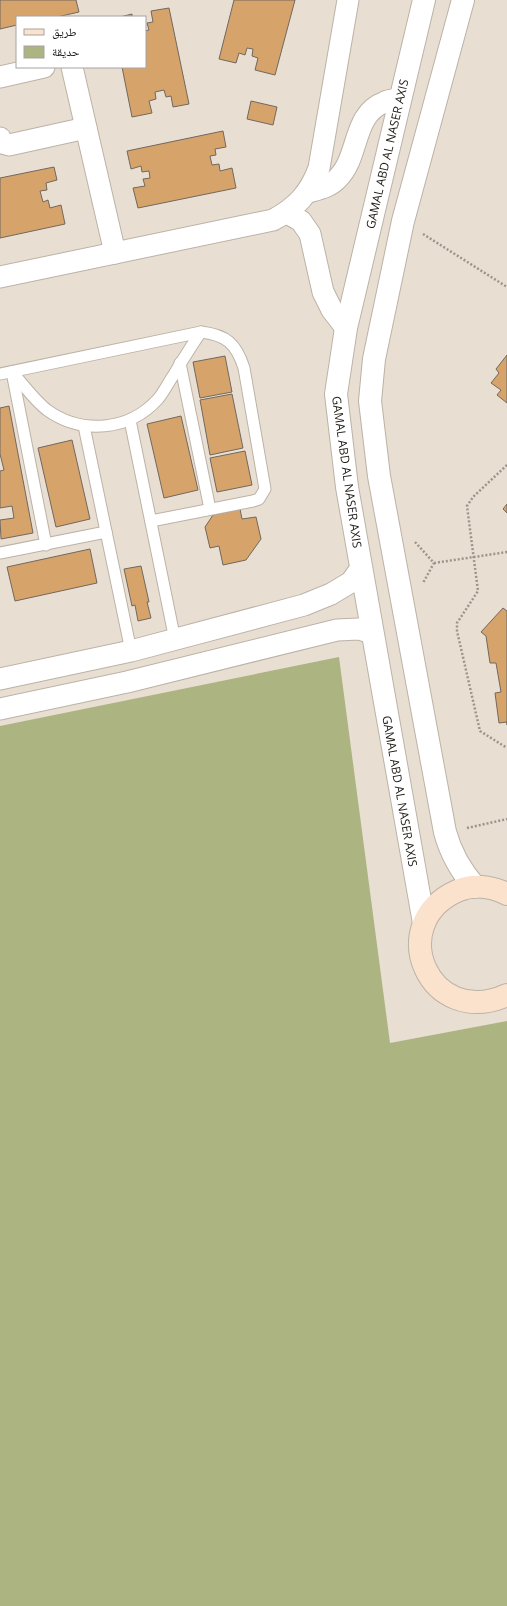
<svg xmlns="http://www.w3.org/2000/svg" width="507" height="1606" viewBox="0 0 507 1606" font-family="'Open Sans','Noto Naskh Arabic',sans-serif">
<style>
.green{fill:#acb482}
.building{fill:#d6a36b;stroke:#71685e}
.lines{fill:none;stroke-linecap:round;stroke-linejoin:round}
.service-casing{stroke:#bcb2a7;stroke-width:13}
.minor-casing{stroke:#bcb2a7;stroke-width:23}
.tertiary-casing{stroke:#bcb2a7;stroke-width:24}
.secondary-casing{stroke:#bcb2a7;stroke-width:24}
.path{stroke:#9c948b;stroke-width:2.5;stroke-dasharray:2 2;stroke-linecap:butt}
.service{stroke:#fff;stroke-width:11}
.minor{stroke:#fff;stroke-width:21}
.tertiary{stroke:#fff;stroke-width:22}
.secondary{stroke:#fbe2cc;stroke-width:22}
.labels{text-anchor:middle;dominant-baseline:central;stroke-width:4;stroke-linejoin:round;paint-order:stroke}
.street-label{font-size:12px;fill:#1d1a16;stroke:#fff}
</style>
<rect width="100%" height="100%" fill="#e9ded2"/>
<polygon class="green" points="339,657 390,1043 507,1021 507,1606 0,1606 0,726"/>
<g class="building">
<polygon points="0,0 76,0 79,12 57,17 17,17 17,25 0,29"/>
<polygon points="234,0 295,0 275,75 255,70 258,58 252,56 253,49 247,48 245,55 239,53 236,63 219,59"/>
<polygon points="169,8 189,104 173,107 171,96 166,97 164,90 155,92 156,99 149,101 152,113 132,117 122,67 145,67 145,31 149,30 147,23 153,22 151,11"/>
<polygon points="132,14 132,17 120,17"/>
<polygon points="251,101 277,107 273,125 247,119"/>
<polygon points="223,131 226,147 215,149 216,155 210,156 212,165 219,164 220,171 232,168 236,188 138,208 133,188 145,186 143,179 150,178 149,171 142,172 141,166 131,169 127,151"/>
<polygon points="54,167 57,180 46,183 47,190 40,191 43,202 48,200 50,208 61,205 65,224 0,238 0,178"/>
<polygon points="507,355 507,403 497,395 501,390 491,383 499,373 496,369"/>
<polygon points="225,356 232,392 200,398 193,362"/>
<polygon points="232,394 243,448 210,455 200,400"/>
<polygon points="9,406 33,533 1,539 0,520 14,518 12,506 0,508 0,471 4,470 0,454 0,408"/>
<polygon points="181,416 198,490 164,498 147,424"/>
<polygon points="72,440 90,519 56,527 38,448"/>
<polygon points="245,451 252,485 217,492 210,458"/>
<polygon points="507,504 507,513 503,509"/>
<polygon points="240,509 242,519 256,517 261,539 246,560 223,565 219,546 210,548 205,527 213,515"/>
<polygon points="90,549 97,583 15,601 7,567"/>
<polygon points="141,566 149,602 147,602 151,618 138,621 135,605 132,606 124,569"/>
<polygon points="503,608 507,611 507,725 507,722 499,723 495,693 501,692 496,663 490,663 486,636 481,632"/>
</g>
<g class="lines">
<defs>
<g id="service">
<polyline points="180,363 210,509"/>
<path d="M 12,372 C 23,384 34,400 47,410 C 82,435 129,431 158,399 C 164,392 168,383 173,376 C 182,361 191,346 201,332"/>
<polyline points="12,372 46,545"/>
<path d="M 0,374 L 201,332 C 226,335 236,343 244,368 L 265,489 L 259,499 L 253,501 L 151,521"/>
<polyline points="130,420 175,640"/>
<polyline points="84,426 131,651"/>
<polyline points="0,553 106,532"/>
</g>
<g id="minor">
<polyline points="72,67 115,253"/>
<polyline points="0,77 44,67"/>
<polyline points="0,138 2,143 9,145 86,128"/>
<path d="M 308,192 C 319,189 330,187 338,178 C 360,156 352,114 385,102 C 389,100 395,100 400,99"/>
<polyline points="287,213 301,221 310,234 323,292 332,310 346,328"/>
<path d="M 0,277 L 273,220 C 296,208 310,193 319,168 L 348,0"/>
<polyline points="0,679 131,651 304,605 331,594 351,582 361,568"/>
<polyline points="0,709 127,682 337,630 359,629 372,633"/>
</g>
<g id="tertiary">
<polyline points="424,0 346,328 336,394 347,487 424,923"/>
<path d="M 463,0 L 403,221 L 374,359 L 370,401 L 379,476 L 445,832 C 451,854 460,870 475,887"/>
</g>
<path id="secondary" d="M 507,894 C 491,886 473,884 457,891 C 384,924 429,1030 507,995"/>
</defs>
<use href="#service" class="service-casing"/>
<use href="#minor" class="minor-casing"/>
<use href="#tertiary" class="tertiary-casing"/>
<use href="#secondary" class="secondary-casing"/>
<g class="path">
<polyline points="423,234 507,287"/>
<polyline points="507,465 473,497 467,506 478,591 457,623 457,631 480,731 507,748"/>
<polyline points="415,542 434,563 423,583"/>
<polyline points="434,563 507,552"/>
<polyline points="467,828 507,819"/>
</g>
<use href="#service" class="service"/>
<use href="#minor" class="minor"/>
<use href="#tertiary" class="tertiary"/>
<use href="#secondary" class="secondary"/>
</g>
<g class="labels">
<g class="street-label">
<text transform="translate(387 154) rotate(-77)">GAMAL ABD AL NASER AXIS</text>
<text transform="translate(347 472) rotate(82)">GAMAL ABD AL NASER AXIS</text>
<text transform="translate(400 791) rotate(80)">GAMAL ABD AL NASER AXIS</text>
</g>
</g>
<rect x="16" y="16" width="130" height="52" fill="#ffffff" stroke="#a5a3a2"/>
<rect x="24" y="29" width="20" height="6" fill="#fbe2cc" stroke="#a5a3a2"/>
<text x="52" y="36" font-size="12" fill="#1d1a16">طريق</text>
<rect x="24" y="46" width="20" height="12" fill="#acb482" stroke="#a5a3a2"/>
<text x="52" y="56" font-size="12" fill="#1d1a16">حديقة</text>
</svg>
